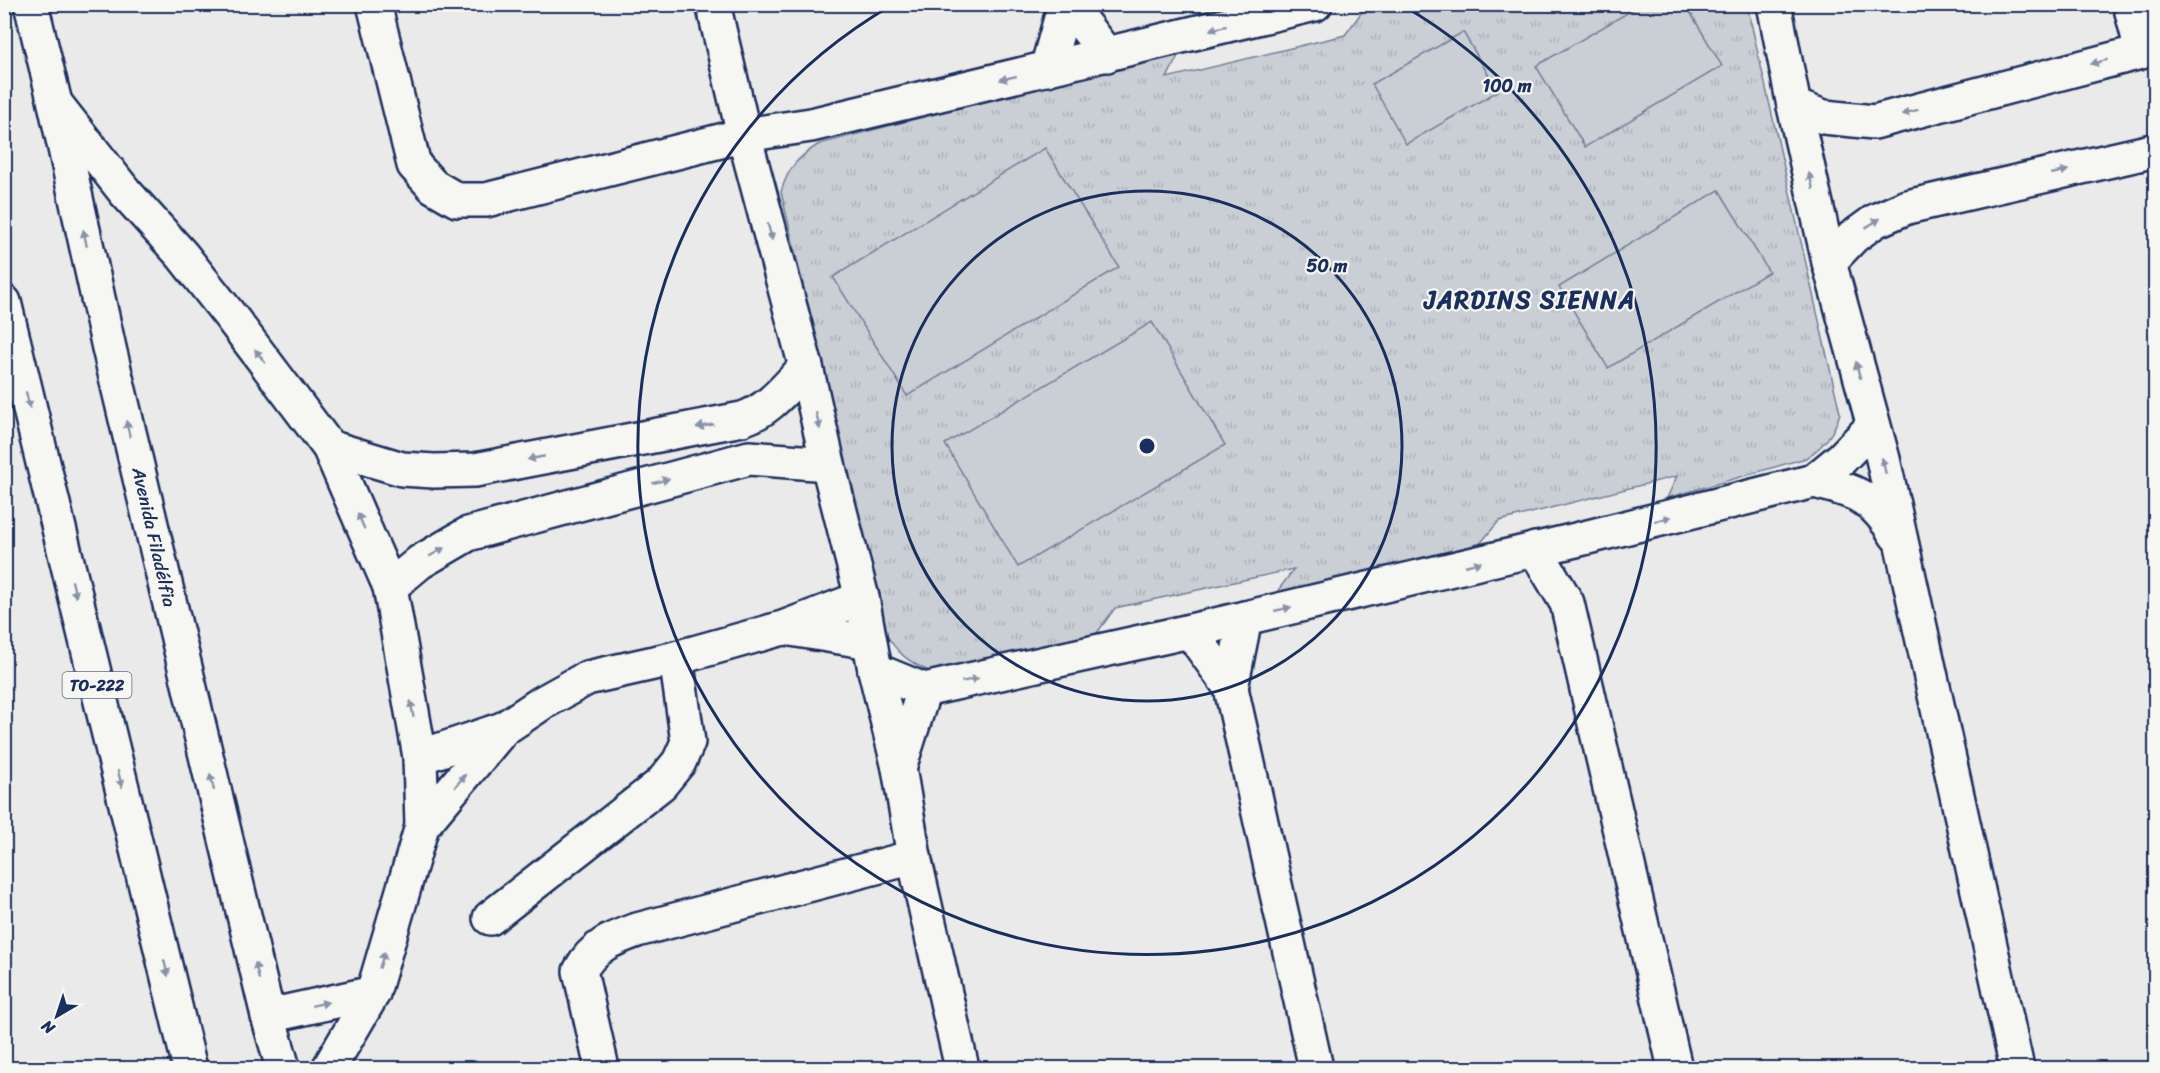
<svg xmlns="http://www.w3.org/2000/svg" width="2160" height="1073" viewBox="0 0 2160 1073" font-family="Sriracha,sans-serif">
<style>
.grass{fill:url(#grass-tufts);stroke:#727e9a;stroke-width:1.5}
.pitch{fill:#caced5;stroke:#727e9a;stroke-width:1.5}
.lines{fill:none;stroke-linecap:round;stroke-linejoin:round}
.minor-casing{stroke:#1b2f5e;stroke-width:38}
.major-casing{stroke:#1b2f5e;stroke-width:38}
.minor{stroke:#f6f6f2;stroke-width:33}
.major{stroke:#f6f6f2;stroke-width:33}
.oneway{fill:#8892a8}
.ring{fill:none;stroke:#1b2f5e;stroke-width:3}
.labels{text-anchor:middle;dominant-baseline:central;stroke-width:4.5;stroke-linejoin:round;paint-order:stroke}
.shield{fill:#f6f6f2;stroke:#5d6b8a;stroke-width:1.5}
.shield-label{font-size:16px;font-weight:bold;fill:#1b2f5e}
.street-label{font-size:18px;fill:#1b2f5e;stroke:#f6f6f2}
.district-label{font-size:24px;font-weight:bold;letter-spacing:1.5px;fill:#1b2f5e;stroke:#f6f6f2}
.centre{fill:#1b2f5e;stroke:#f6f6f2;stroke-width:3}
.ring-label{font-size:18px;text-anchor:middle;font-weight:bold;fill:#1b2f5e;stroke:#f6f6f2;stroke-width:4.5;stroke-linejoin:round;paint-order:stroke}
</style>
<defs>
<pattern id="grass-tufts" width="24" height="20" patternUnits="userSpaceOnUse" patternTransform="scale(1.5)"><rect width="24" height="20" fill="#caced5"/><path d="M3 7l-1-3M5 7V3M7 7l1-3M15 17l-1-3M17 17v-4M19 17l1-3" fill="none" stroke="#adb1b9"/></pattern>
</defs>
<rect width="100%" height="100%" fill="#e9eae9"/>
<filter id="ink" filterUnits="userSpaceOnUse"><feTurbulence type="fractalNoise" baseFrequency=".0167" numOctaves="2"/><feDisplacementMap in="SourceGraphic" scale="12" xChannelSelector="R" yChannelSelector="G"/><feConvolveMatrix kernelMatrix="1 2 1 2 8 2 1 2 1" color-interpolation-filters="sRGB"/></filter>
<g filter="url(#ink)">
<path class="grass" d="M 1386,5 L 1747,5 L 1840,413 C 1834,434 1824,446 1806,458 L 1667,498 L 1677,476 L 1499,521 L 1478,546 L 1276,593 L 1294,569 L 1115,608 L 1094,637 L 929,671 C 908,662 896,652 885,632 L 781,192 C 788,168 797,158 819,144 L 1181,50 L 1167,78 L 1345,35 L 1364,9 Z"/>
<g class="pitch">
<polygon points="1686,5 1722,66 1585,147 1536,66 1641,5"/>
<polygon points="1463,32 1498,91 1406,144 1372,84"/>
<polygon points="1045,148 1119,267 907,396 833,277"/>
<polygon points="1719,190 1769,272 1608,368 1559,287"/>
<polygon points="1152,322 1225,445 1018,567 945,444"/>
</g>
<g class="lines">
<defs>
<g id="minor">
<polyline points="374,4 414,165 433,186 457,200 486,200 744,135 811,125 1315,4"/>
<polyline points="713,4 744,135 806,367 828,464 862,598 875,670 899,768 914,857 962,1068"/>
<polyline points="1068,4 1107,55"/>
<polyline points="1774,4 1794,106 1829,262 1883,459 2017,1068"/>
<polyline points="2130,4 2142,51"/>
<polyline points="1047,69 1065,4"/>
<polyline points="55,103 125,192 182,255 231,317 329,447 390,587 420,757 422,826 373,993 329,1068"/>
<polyline points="1794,106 1824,117 1874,122 2156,48"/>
<polyline points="1829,262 1853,237 1875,221 1907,207 2156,150"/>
<path d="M 329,447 L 402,469 L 434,471 L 475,470 L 742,419 C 770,410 786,387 806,367"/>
<path d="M 1814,481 C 1856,491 1873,497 1896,535"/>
<polyline points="1535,549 1567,603 1675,1068"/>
<polyline points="390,587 420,562 468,534 749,458 828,464"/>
<polyline points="785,628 870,642"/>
<polyline points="1190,631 1231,688 1316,1068"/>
<polyline points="875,670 924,690 1190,631 1580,539 1814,481 1842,458 1872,427"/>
<polyline points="1231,688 1245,618"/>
<polyline points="420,757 503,729 542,703 587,678 676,658 783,628 862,598"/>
<polyline points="899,768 924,690"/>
<polyline points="422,826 503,729"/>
<polyline points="490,918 661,784 679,762 688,742 676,658"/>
<polyline points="268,1016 373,993"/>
<path d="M 602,1068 L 580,971 C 593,946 612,939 637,930 L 914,857"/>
</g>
<g id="major">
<polyline points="31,4 55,103 109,348 268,1016 283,1068"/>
<polyline points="4,302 190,1068"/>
</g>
</defs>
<use href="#minor" class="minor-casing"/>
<use href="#major" class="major-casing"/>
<use href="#minor" class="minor"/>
<use href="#major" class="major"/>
</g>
<defs><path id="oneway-solid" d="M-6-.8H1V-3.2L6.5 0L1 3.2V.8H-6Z" transform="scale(1.5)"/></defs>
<g class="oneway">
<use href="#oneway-solid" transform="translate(1218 28) rotate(166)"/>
<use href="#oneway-solid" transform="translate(2099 62) rotate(165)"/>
<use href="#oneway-solid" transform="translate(1008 78) rotate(167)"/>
<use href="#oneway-solid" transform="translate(1910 112) rotate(165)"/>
<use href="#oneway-solid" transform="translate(2060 172) rotate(-13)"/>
<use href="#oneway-solid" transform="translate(1811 181) rotate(-103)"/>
<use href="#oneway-solid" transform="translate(1873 223) rotate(-32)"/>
<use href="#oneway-solid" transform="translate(770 232) rotate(75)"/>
<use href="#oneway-solid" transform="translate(85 238) rotate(-102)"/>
<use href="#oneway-solid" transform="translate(260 356) rotate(-127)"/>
<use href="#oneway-solid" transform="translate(1858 370) rotate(-105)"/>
<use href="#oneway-solid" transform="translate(28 400) rotate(76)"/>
<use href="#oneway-solid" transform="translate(818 421) rotate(77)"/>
<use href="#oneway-solid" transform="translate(705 426) rotate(169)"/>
<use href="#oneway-solid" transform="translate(128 429) rotate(-103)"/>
<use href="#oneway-solid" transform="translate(536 458) rotate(169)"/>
<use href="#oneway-solid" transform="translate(1884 466) rotate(-103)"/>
<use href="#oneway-solid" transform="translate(661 481) rotate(-15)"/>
<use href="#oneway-solid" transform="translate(1663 519) rotate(-14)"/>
<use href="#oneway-solid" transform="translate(361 521) rotate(-113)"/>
<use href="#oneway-solid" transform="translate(437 552) rotate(-30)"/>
<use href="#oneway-solid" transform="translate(1473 564) rotate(-13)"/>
<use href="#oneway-solid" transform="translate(74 589) rotate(76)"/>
<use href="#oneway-solid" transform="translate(1283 609) rotate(-13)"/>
<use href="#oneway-solid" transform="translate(970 680) rotate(-12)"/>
<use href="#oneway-solid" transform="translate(412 709) rotate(-100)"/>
<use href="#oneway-solid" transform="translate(120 779) rotate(76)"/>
<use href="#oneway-solid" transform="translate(460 781) rotate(-50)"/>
<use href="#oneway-solid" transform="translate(212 782) rotate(-103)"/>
<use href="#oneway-solid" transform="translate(382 960) rotate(-73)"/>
<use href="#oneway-solid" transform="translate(166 968) rotate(76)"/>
<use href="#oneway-solid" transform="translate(257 971) rotate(-103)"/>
<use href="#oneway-solid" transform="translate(320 1004) rotate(-12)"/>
</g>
</g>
<g class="ring">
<circle cx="1147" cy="446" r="255"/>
<path d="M1402 5A509 509 0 1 1 892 5"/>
</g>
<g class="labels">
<rect class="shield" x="62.5" y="672" width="69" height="26" rx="4.5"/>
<g class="shield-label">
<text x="97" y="685">TO-222</text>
</g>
<g class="street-label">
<text transform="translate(154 537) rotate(77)">Avenida Filadélfia</text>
</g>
<g class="district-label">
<text x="1530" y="300">JARDINS SIENNA</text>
</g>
</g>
<circle cx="1147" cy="446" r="9" class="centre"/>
<g class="ring-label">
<text x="1507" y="92">100 m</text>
<text x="1327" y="272">50 m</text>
</g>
<rect width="2160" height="1073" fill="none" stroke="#f6f6f2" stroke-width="24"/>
<rect x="12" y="12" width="2136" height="1049" fill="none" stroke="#1b2f5e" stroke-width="2" filter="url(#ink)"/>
<g transform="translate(57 1016) rotate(219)" stroke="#f6f6f2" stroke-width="4.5" paint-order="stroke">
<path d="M0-4.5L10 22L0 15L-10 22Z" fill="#1b2f5e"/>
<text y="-9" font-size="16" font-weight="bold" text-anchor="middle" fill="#1b2f5e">N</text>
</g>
</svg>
